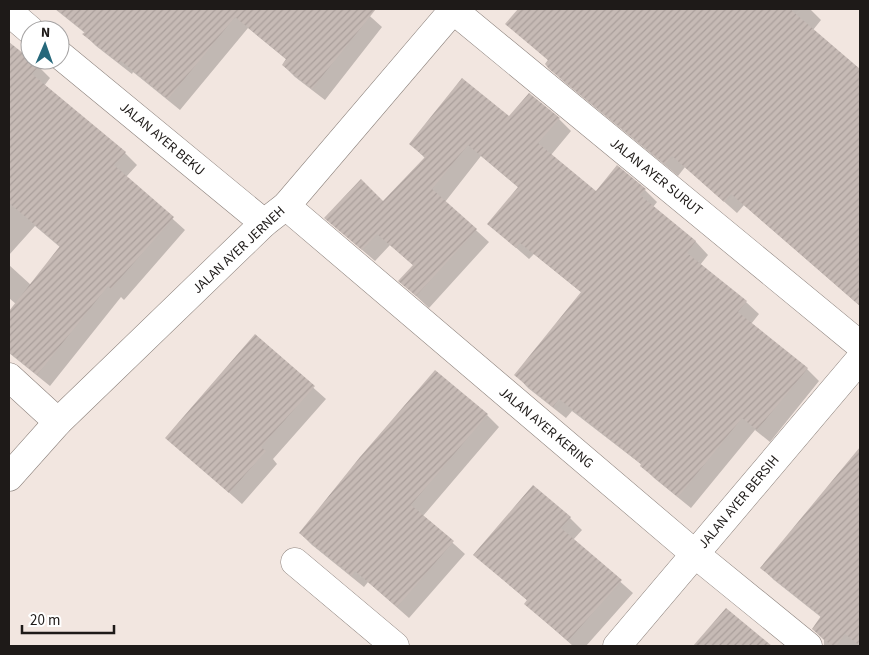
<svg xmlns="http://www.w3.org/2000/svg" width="869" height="655" viewBox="0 0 869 655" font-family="'Source Sans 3',sans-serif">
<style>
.shadow{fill:#0003}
.building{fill:url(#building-hatch)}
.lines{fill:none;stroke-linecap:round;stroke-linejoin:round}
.street-casing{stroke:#8b807b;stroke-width:29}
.street{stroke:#fff;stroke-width:28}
.labels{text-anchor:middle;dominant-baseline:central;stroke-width:4.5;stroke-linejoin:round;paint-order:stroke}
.street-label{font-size:14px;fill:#1e1a18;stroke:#fff}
</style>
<defs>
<pattern id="building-hatch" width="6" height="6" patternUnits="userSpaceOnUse" patternTransform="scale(1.25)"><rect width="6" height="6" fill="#c6bab5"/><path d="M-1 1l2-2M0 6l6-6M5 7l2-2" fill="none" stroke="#aa9f9b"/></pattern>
</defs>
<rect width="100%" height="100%" fill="#f2e6e0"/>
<g class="shadow">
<polygon points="55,9 362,9 382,27 325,100 295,77 283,65 287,60 248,28 180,110 133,72 132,74 96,46 84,34 85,33"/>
<polygon points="520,9 810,9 821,20 813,30 860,70 860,306 744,205 737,213 685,167 678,176 563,81 546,64 549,61 507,24"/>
<polygon points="10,44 38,66 50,78 44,86 125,153 137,165 126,177 185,230 124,300 121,297 50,386 9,353 9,313 16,304 9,298 9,265 31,285 61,248 35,226 9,255 9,46"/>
<polygon points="509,118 559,119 571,131 551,155 596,193 645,190 657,202 653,207 696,242 708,255 700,265 746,302 759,314 751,324 807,369 819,381 770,442 755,430 691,508 654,478 642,465 572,411 566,418 528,388 516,375 582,293 534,254 529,259 489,224 519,188 481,156 445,202 489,242 429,308 400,281 414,266 390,245 375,261 325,218 383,203 425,158 410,144"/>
<polygon points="255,336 326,399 273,459 277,464 242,504 167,438"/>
<polygon points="487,415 499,427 423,516 465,554 409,618 368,582 364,587 312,545 300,533"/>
<polygon points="860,450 860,646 824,646 824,640 813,629 822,618 774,580 762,568"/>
<polygon points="570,518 582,530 573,540 633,593 586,646 573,646 538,615 526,603 528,601 475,555"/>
<polygon points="726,610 770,646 695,646"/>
</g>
<g class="building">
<polygon points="56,9 376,9 312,89 282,65 286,59 235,17 168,99 121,61 119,63 82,34 85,32"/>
<polygon points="518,9 790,9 860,69 860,306 731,194 724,202 672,156 665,164 549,69 545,64 548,60 505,24"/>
<polygon points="9,42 39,66 32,74 126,152 114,165 174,217 111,289 108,286 37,375 9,352 9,311 60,246 9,203"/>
<polygon points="462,78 509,116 529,93 560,118 538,143 596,191 617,165 646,189 640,195 696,241 687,253 747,301 738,312 808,368 757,430 742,418 678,497 640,466 641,464 559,399 553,407 514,375 581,292 520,243 516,248 487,224 518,187 468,145 432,189 477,229 416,296 398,281 413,265 377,234 362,250 324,218 361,179 383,201 425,157 409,144"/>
<polygon points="255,334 315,386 261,447 266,451 229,493 165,438"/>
<polygon points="435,370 488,414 411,505 454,541 397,607 355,571 352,576 299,533 360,457"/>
<polygon points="860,447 860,646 845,634 836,646 832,646 812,629 821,616 760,568"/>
<polygon points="533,485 571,517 561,528 622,580 568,641 524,604 527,600 473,555"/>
<polygon points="726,608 772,646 693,646"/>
</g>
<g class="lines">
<defs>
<g id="street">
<polyline points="452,9 860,345"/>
<polyline points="9,12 30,30"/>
<polyline points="60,55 264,223"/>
<polyline points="286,206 695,554 808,646"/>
<polyline points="9,377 58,422"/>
<polyline points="9,477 58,422 264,223 286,206 454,9"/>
<polyline points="295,562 395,646"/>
<polyline points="617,646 860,359"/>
</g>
</defs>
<use href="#street" class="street-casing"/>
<use href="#street" class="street"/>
</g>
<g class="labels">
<g class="street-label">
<text transform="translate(162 139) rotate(40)">JALAN AYER BEKU</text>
<text transform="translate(656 177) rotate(39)">JALAN AYER SURUT</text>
<text transform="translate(239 250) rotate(-43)">JALAN AYER JERNEH</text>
<text transform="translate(546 428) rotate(40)">JALAN AYER KERING</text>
<text transform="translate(739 502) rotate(-50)">JALAN AYER BERSIH</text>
</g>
</g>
<rect width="869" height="655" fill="none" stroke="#1e1a18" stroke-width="20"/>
<g transform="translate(45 45) rotate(2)"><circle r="24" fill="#ffffff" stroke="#a5a3a3"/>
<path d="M0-4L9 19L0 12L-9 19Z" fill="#26687b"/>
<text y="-8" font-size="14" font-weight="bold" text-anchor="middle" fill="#1e1a18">N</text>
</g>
<path d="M22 625v8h92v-8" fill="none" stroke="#1e1a18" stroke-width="2.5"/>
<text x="30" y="625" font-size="15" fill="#1e1a18" stroke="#ffffff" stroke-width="4" paint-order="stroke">20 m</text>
</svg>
